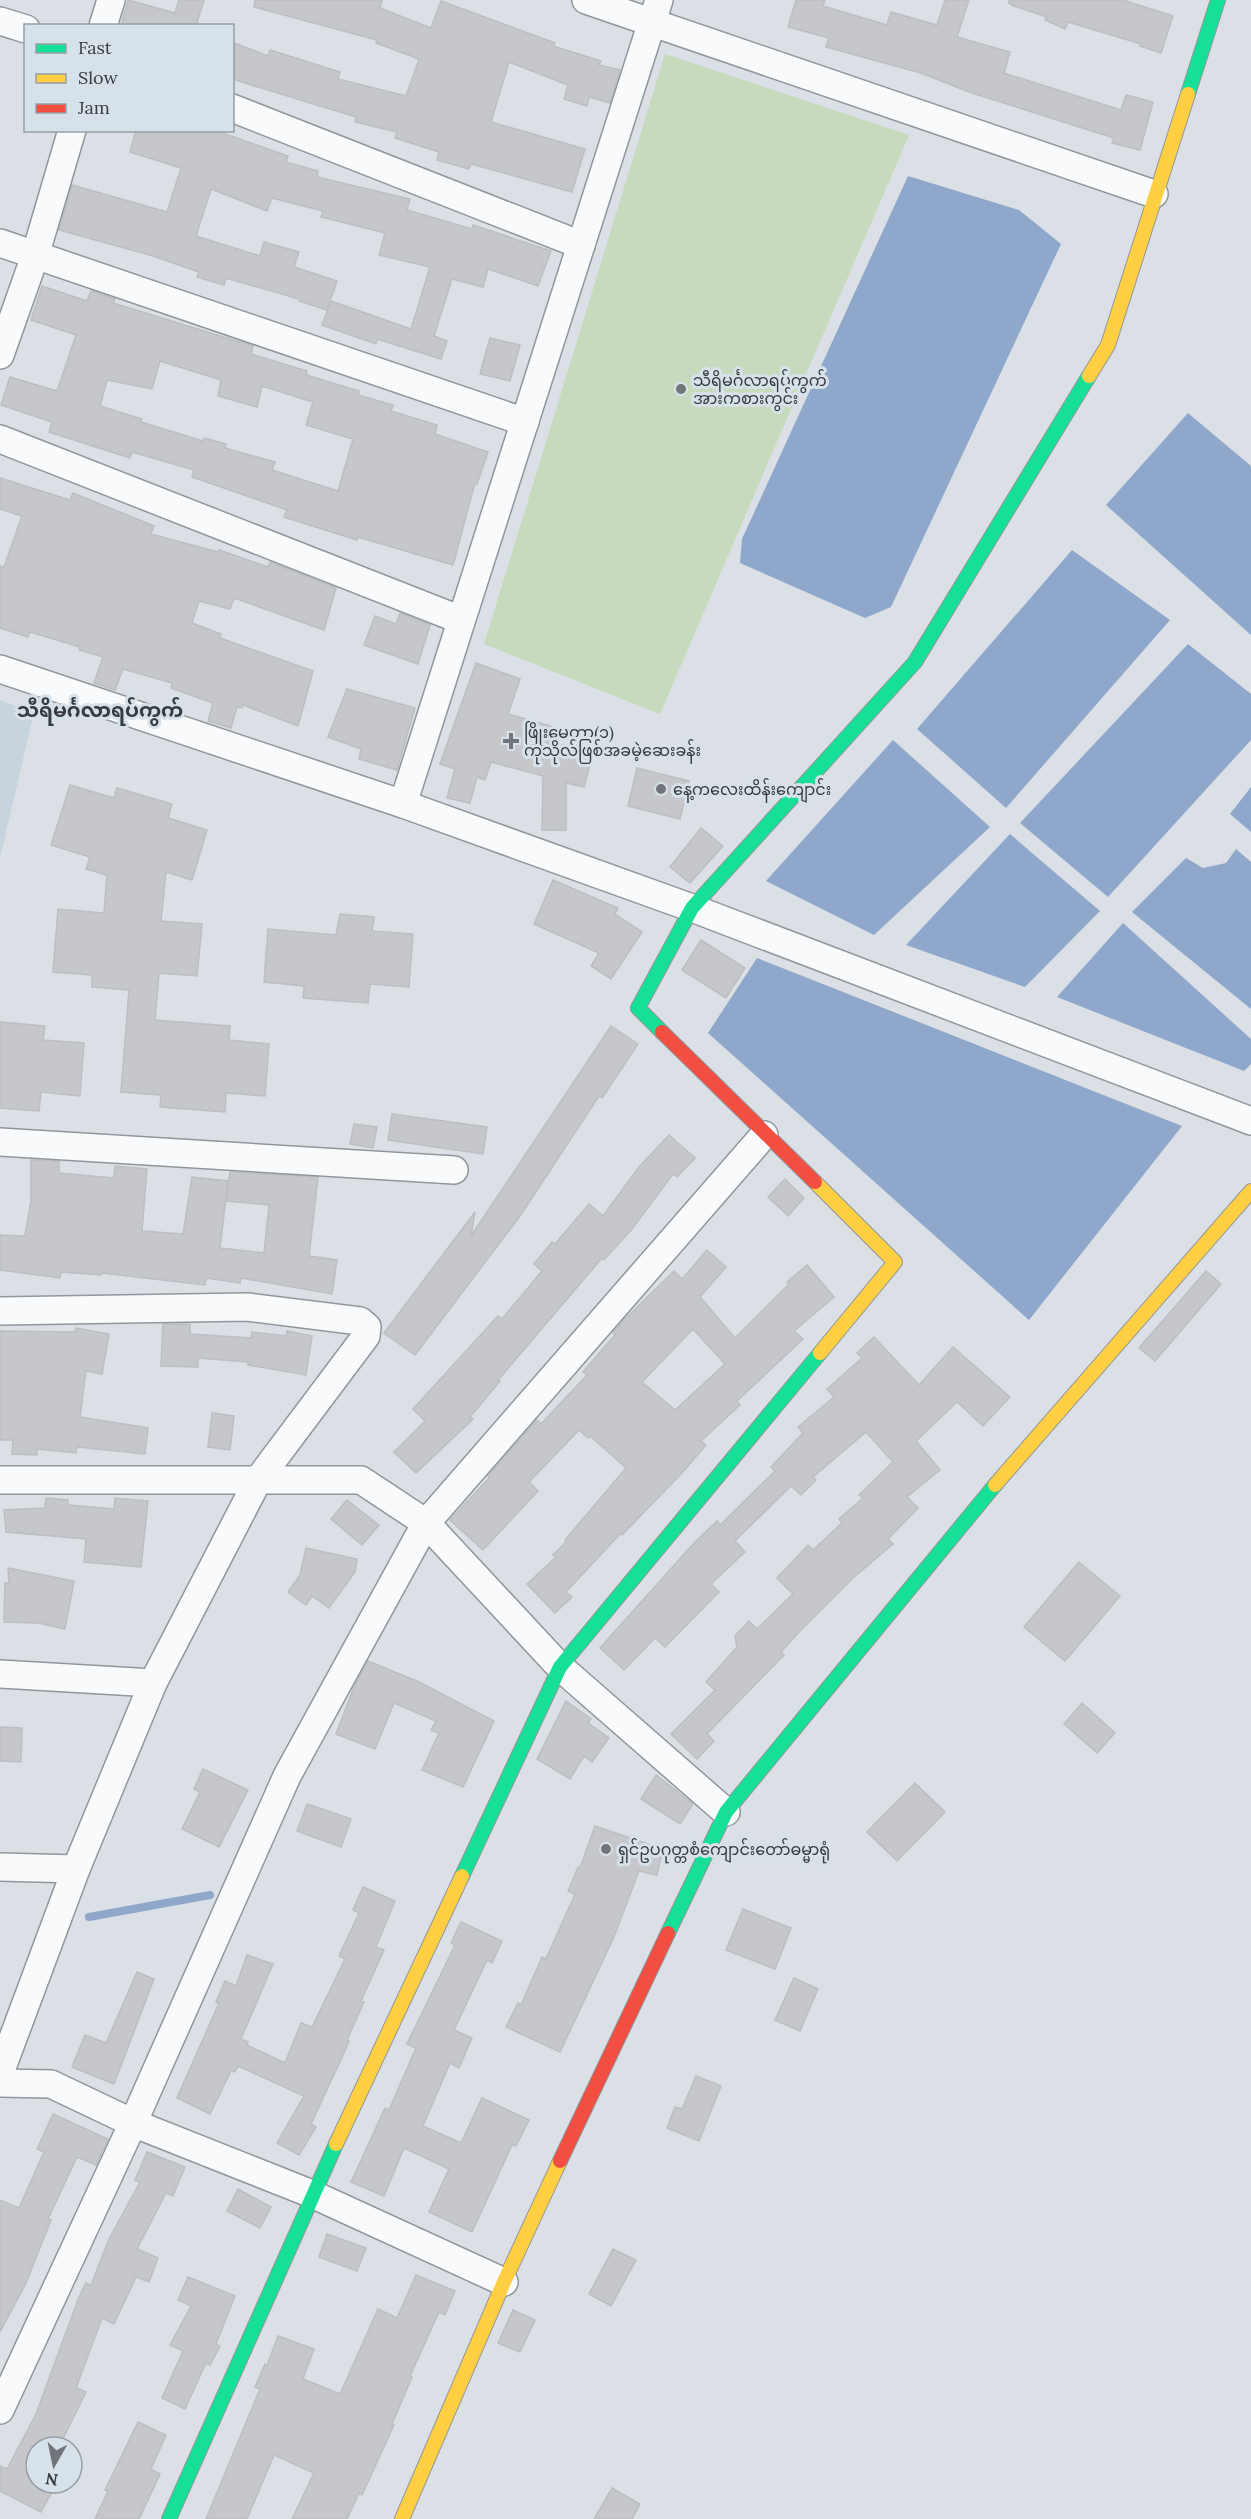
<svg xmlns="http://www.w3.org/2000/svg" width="1251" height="2519" viewBox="0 0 1251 2519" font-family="Lora,'Noto Sans Myanmar',serif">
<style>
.built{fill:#c8d4dd}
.green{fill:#c8dabd}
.water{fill:#8fa7ca}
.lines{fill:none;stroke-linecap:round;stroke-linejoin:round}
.stream{stroke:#8fa7ca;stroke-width:8}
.building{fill:#c6c7cb;stroke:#bdbec1;stroke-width:1.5;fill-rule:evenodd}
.street-casing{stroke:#92969a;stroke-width:30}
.fast-casing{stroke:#92969a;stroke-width:16}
.slow-casing{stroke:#92969a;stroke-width:16}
.jam-casing{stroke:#92969a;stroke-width:16}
.street{stroke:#f9fafb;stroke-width:27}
.fast{stroke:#16e098;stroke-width:14}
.slow{stroke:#ffcf43;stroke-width:14}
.jam{stroke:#f24e42;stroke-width:14}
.poi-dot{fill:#71757a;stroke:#d6e1e9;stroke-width:2}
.labels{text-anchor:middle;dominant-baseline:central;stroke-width:6;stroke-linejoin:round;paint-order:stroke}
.poi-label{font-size:16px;fill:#383c40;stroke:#d6e1e9;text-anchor:start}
.quarter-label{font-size:20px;font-weight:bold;fill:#383c40;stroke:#d6e1e9}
</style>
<rect width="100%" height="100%" fill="#dae0e5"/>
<polygon class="built" points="0,700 34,713 0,858"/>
<polygon class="green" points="665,54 909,135 660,714 484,644"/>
<g class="water">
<polygon points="908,176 1019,210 1061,244 891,607 865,618 740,563 742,539"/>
<polygon points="1188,413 1251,466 1251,635 1106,505"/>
<polygon points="1072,550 1170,620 1006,808 917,729"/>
<polygon points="1188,644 1251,694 1251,740 1108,897 1020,823"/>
<polygon points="893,740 990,827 874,935 766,881"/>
<polygon points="1251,787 1251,832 1230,814"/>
<polygon points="1010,834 1100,911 1025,987 906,945"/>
<polygon points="1236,849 1251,862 1251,1009 1132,912 1186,858 1203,868 1226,863"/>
<polygon points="1123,923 1251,1039 1251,1064 1244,1071 1057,997"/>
<polygon points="757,958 1182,1126 1029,1320 708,1033"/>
</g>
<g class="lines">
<polyline class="stream" points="89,1917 210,1895"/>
</g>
<g class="building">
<polygon points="128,0 175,13 179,0 204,0 196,26 121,26"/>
<polygon points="255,0 382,0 380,8 431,28 441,1 555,43 553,46 601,61 599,65 620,70 610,103 589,97 587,106 564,99 568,85 509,62 491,122 585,149 572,192 471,164 469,169 437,160 439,152 395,138 397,132 355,122 356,117 232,79 232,42 268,56 270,50 340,72 338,79 406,96 419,59 376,43 377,40 254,7"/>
<polygon points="796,0 825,0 823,6 887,25 891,12 937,25 945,0 969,0 957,37 1010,52 1004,73 1121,110 1126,95 1153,102 1140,150 1112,143 1114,138 969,92 921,73 826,47 829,38 788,27"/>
<polygon points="1009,0 1123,0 1173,16 1161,53 1140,46 1141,44 1068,22 1065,29 1045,20 1047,17 1014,6 1009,3"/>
<polygon points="136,130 214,130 288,156 286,162 318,171 317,177 410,199 407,210 472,229 473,225 551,251 538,286 488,269 483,287 452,279 434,336 447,341 441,359 377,339 376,344 322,325 331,301 411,329 430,267 379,255 385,233 321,217 323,211 272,198 267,211 211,189 196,236 260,256 264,242 299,252 294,267 337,281 327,310 299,301 299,299 226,278 224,285 197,277 199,272 153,256 59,230 72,185 167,212 181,168 130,152"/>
<path d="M 42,286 L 87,301 L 91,291 L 115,299 L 113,303 L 253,346 L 251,354 L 307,371 L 306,375 L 359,391 L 358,395 L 393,405 L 391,411 L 437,425 L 435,434 L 488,452 L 477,484 L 475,483 L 453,565 L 358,537 L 357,540 L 284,517 L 287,510 L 192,477 L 194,470 L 132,452 L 130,458 L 49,432 L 52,422 L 1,405 L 10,377 L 57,391 L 76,335 L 31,320 ZM 160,361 L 221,380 L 218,396 L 257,407 L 262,386 L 313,402 L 306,425 L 353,439 L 338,491 L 272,470 L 275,462 L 225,448 L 226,444 L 204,438 L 203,441 L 141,422 L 142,419 L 100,406 L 107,380 L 152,389 Z"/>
<polygon points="490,338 520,345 510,381 480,374"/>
<polygon points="0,478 70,500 73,493 154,526 151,534 218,552 219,550 268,567 270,562 336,588 324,630 234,598 230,609 199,601 192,623 221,634 220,638 313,671 298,726 243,705 242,708 237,707 231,728 208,721 213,703 171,688 172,683 123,669 115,690 94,683 103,657 79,650 80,647 30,632 28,637 0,628 0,566 4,567 22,516 0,509"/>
<polygon points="400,613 430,625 418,664 364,645 375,616 396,624"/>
<polygon points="476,663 520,679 508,714 554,727 550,742 593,754 584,787 566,783 566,830 542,830 543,776 491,762 485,780 477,777 470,803 447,798 455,769 440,764"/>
<polygon points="347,689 415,708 397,770 359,759 361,749 328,737"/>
<polygon points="637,768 689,781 680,819 628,806"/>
<polygon points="70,785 114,798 117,788 172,804 168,818 207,830 192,880 166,872 161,921 202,924 197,976 159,973 155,1020 230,1026 229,1040 269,1044 265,1096 226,1093 225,1112 160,1107 161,1095 121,1092 129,990 92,987 92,975 53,972 58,909 104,913 107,875 86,869 90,857 51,845"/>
<polygon points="701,828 723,846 690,883 670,867"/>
<polygon points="553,880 618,908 615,914 642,932 611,979 591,966 599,953 534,924"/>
<polygon points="340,914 374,917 372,931 413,934 409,987 370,984 368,1003 303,998 304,986 264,982 268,929 336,935"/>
<polygon points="701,940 745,968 726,998 682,970"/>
<polygon points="0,1022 45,1026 43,1040 84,1043 80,1096 41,1092 39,1111 0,1108"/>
<polygon points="611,1026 638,1044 602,1098 599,1096 520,1216 415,1355 384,1333 475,1212 471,1236"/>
<polygon points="392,1114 487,1127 483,1154 388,1140"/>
<polygon points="354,1124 377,1127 373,1148 350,1144"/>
<polygon points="669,1135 695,1158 677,1177 673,1174 632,1229 604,1260 602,1258 498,1380 500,1381 470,1417 473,1419 416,1473 394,1452 425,1421 413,1409 498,1316 502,1319 542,1271 534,1264 552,1242 555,1244 589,1204 603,1216 639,1167"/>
<polygon points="31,1160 59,1161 59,1173 114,1178 115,1166 147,1169 142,1231 183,1234 192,1177 228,1181 220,1248 264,1253 269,1205 226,1201 230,1172 318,1177 309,1256 337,1260 332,1294 241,1278 240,1283 206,1278 205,1285 102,1273 101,1275 61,1272 60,1278 0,1270 0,1235 25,1236 31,1201"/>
<polygon points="785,1179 804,1198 788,1216 768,1197"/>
<path d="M 707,1250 L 726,1267 L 700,1297 L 735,1338 L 789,1284 L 787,1282 L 807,1265 L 834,1297 L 794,1331 L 803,1339 L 737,1401 L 740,1405 L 701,1441 L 706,1445 L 681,1474 L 622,1535 L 621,1533 L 566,1592 L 572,1597 L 555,1613 L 527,1584 L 556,1557 L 553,1555 L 566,1542 L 565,1540 L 626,1468 L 590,1436 L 588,1438 L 579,1430 L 529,1482 L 538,1491 L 483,1550 L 450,1520 L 489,1478 L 488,1476 L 535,1422 L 537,1420 L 541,1424 L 587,1375 L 583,1372 L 615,1335 L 613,1333 L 622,1322 L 674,1271 L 682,1279 ZM 693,1329 L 725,1364 L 675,1410 L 642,1382 Z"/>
<polygon points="1206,1271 1221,1284 1155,1361 1139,1348"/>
<polygon points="163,1324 190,1324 190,1334 251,1338 252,1332 286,1336 287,1331 312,1336 306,1375 248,1365 248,1362 198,1358 198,1367 161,1366"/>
<polygon points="76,1328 109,1334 102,1374 86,1371 80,1417 148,1428 145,1454 77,1447 76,1453 37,1449 37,1455 12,1454 13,1440 0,1440 0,1331 75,1332"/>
<polygon points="874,1337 919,1385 953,1347 1010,1397 983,1426 957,1402 916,1441 940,1470 907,1497 918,1508 888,1539 893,1544 853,1578 799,1632 781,1652 784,1655 707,1734 714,1741 697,1759 671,1734 715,1690 706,1682 737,1647 735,1636 749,1621 757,1629 793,1594 777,1578 808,1545 813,1550 842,1523 839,1519 863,1498 859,1495 893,1462 866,1432 813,1477 816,1480 801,1495 791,1486 735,1541 745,1552 711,1584 719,1592 665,1647 655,1638 624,1670 600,1648 694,1543 717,1521 720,1525 775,1471 771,1467 803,1433 798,1427 834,1397 827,1389 862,1358 857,1353"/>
<polygon points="212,1413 234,1416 230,1450 208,1447"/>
<polygon points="46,1498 68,1500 68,1505 114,1509 115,1498 148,1501 141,1567 84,1562 86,1539 6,1532 4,1510 45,1508"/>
<polygon points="347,1500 379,1525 362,1545 331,1519"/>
<polygon points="306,1548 357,1559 355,1572 329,1608 312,1596 306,1605 288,1592 300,1575"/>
<polygon points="1079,1562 1120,1596 1065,1661 1024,1627"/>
<polygon points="8,1568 74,1581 65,1629 38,1623 4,1622 5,1583 9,1583"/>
<polygon points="368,1661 419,1682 494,1721 463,1787 422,1770 439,1733 431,1730 436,1721 394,1703 375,1749 336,1734 354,1687"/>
<polygon points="566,1701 591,1719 588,1723 609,1738 592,1762 584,1756 570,1779 537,1759"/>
<polygon points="1082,1703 1115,1733 1097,1753 1064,1724"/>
<polygon points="0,1727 22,1728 21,1762 0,1761"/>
<polygon points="203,1769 248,1790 219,1847 182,1829 200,1792 194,1789"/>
<polygon points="656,1775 693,1804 680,1824 641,1799"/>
<polygon points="915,1783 945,1812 897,1861 867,1832"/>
<polygon points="307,1804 351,1819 341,1847 297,1831"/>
<polygon points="595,1826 663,1849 657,1875 639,1871 613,1939 560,2052 506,2027 518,2003 521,2005 542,1957 546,1959 575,1894 568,1891 578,1867 580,1868"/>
<polygon points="363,1887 395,1901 376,1947 384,1950 361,2001 364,2002 347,2040 349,2041 344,2053 311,2124 316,2127 299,2155 277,2143 304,2096 238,2066 235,2072 231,2071 210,2114 177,2098 219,2003 216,2002 225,1981 236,1986 247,1955 273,1964 241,2039 248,2042 247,2045 285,2063 301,2023 312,2027 345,1959 339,1956 359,1913 353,1910"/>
<polygon points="743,1909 791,1928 775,1969 726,1950"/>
<polygon points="461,1922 502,1941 492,1963 487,1960 454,2030 472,2038 459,2068 450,2063 423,2126 461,2143 482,2098 529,2120 516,2146 512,2145 472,2232 429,2212 449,2169 404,2148 384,2196 351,2182 385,2108 389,2110 416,2048 407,2044 455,1945 451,1943"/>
<polygon points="137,1972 154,1979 114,2084 72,2067 85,2035 106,2043"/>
<polygon points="794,1978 818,1989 800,2031 775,2020"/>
<polygon points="696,2076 721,2086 699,2141 667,2128 675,2107 682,2109"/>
<polygon points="53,2114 108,2139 96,2165 77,2157 48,2219 51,2220 26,2283 0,2332 0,2200 19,2208 44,2152 37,2149"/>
<polygon points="147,2152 185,2167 173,2196 166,2193 137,2249 158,2258 149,2282 136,2277 114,2324 102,2318 76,2388 86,2392 59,2447 36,2447 36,2484 52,2492 41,2512 0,2491 0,2466 7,2469 36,2414 79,2297 86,2283 91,2285 109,2239 140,2182 135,2180"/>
<polygon points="238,2189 271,2207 260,2228 227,2211"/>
<polygon points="327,2234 366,2248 357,2271 319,2257"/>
<polygon points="613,2249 636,2260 611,2306 589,2294"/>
<polygon points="416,2275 455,2291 445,2315 439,2312 410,2376 412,2377 392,2424 394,2425 362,2495 359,2493 347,2519 292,2519 314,2473 274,2455 247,2519 206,2519 260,2389 255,2387 265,2364 267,2365 278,2336 314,2349 303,2379 340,2394 378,2309 397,2318"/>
<polygon points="188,2277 235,2296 216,2344 220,2346 210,2365 206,2363 185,2409 162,2398 183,2351 170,2345 191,2306 178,2300"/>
<polygon points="513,2310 535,2320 520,2352 498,2343"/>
<polygon points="138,2422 166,2435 151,2469 160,2474 139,2519 95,2519 108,2491 105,2490"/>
<polygon points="612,2488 640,2504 632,2519 594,2519"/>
</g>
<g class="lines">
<defs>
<g id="street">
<polyline points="586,0 1154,194"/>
<polyline points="0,21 26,29"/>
<polyline points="103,26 111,0"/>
<polyline points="232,108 581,245"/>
<polyline points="0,243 525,422"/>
<polyline points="0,355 35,256 72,130"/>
<polyline points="0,439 461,620"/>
<polyline points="0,669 403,804 692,908 1251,1121"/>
<polyline points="403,804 659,0"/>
<polyline points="0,1142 454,1170"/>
<polyline points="0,1311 247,1307 360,1321 367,1327 366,1336 258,1480 153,1683 76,1869 0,2073"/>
<polyline points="0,1480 361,1480 426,1523 560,1667 726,1812"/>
<polyline points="0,1674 153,1683"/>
<polyline points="0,1867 76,1869"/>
<polyline points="0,2083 51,2084 133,2123 312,2194 504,2282"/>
<polyline points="0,2410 133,2123 287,1776 426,1523 764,1135"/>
</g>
<g id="fast">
<polyline points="1188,94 1218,0"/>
<polyline points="662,1032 638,1008 692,908 915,662 1089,376"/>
<polyline points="462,1876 560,1667 820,1353"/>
<polyline points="668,1933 726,1812 995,1485"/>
<polyline points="169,2519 336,2144"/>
</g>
<g id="slow">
<polyline points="1089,376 1108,345 1188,94"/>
<polyline points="815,1182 895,1262 820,1353"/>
<polyline points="995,1485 1251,1191"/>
<polyline points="336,2144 462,1876"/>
<polyline points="402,2519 504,2282 560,2161"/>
</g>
<g id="jam">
<polyline points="662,1032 815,1182"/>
<polyline points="560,2161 668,1933"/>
</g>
</defs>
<use href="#street" class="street-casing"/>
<use href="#fast" class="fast-casing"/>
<use href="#slow" class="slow-casing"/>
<use href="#jam" class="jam-casing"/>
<use href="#street" class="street"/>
<use href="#fast" class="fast"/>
<use href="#slow" class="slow"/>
<use href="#jam" class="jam"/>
</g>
<g class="poi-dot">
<circle cx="681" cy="389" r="6"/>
<path d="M508 732h6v6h6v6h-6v6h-6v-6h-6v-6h6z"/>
<circle cx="661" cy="789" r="6"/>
<circle cx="606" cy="1849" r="6"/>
</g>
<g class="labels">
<g class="poi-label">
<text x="693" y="380">သီရိမင်္ဂလာရပ်ကွက်<tspan x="693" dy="18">အားကစားကွင်း</tspan></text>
<text x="524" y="732">ဖြိုးမေတ္တာ(၁)<tspan x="524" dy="18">ကုသိုလ်ဖြစ်အခမဲ့ဆေးခန်း</tspan></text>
<text x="673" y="789">နေ့ကလေးထိန်းကျောင်း</text>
<text x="618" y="1849">ရှင်ဥပဂုတ္တစံကျောင်းတော်ဓမ္မာရုံ</text>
</g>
<g class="quarter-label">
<text x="100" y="709">သီရိမင်္ဂလာရပ်ကွက်</text>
</g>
</g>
<rect x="24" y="24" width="210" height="108" fill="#d6e1e9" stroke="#979fa5" stroke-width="1.5"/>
<rect x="36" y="44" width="30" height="9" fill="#16e098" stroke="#979fa5" stroke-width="1.5"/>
<text x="78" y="54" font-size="18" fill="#383c40">Fast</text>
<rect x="36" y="74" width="30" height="9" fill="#ffcf43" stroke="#979fa5" stroke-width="1.5"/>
<text x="78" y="84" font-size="18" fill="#383c40">Slow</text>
<rect x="36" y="104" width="30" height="9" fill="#f24e42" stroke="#979fa5" stroke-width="1.5"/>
<text x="78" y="114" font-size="18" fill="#383c40">Jam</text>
<g transform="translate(54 2465) rotate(189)"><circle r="28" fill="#d6e1e9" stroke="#979fa5" stroke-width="1.5"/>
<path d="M0-4.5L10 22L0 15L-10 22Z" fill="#71757a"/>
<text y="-9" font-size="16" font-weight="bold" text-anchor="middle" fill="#383c40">N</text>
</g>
</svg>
